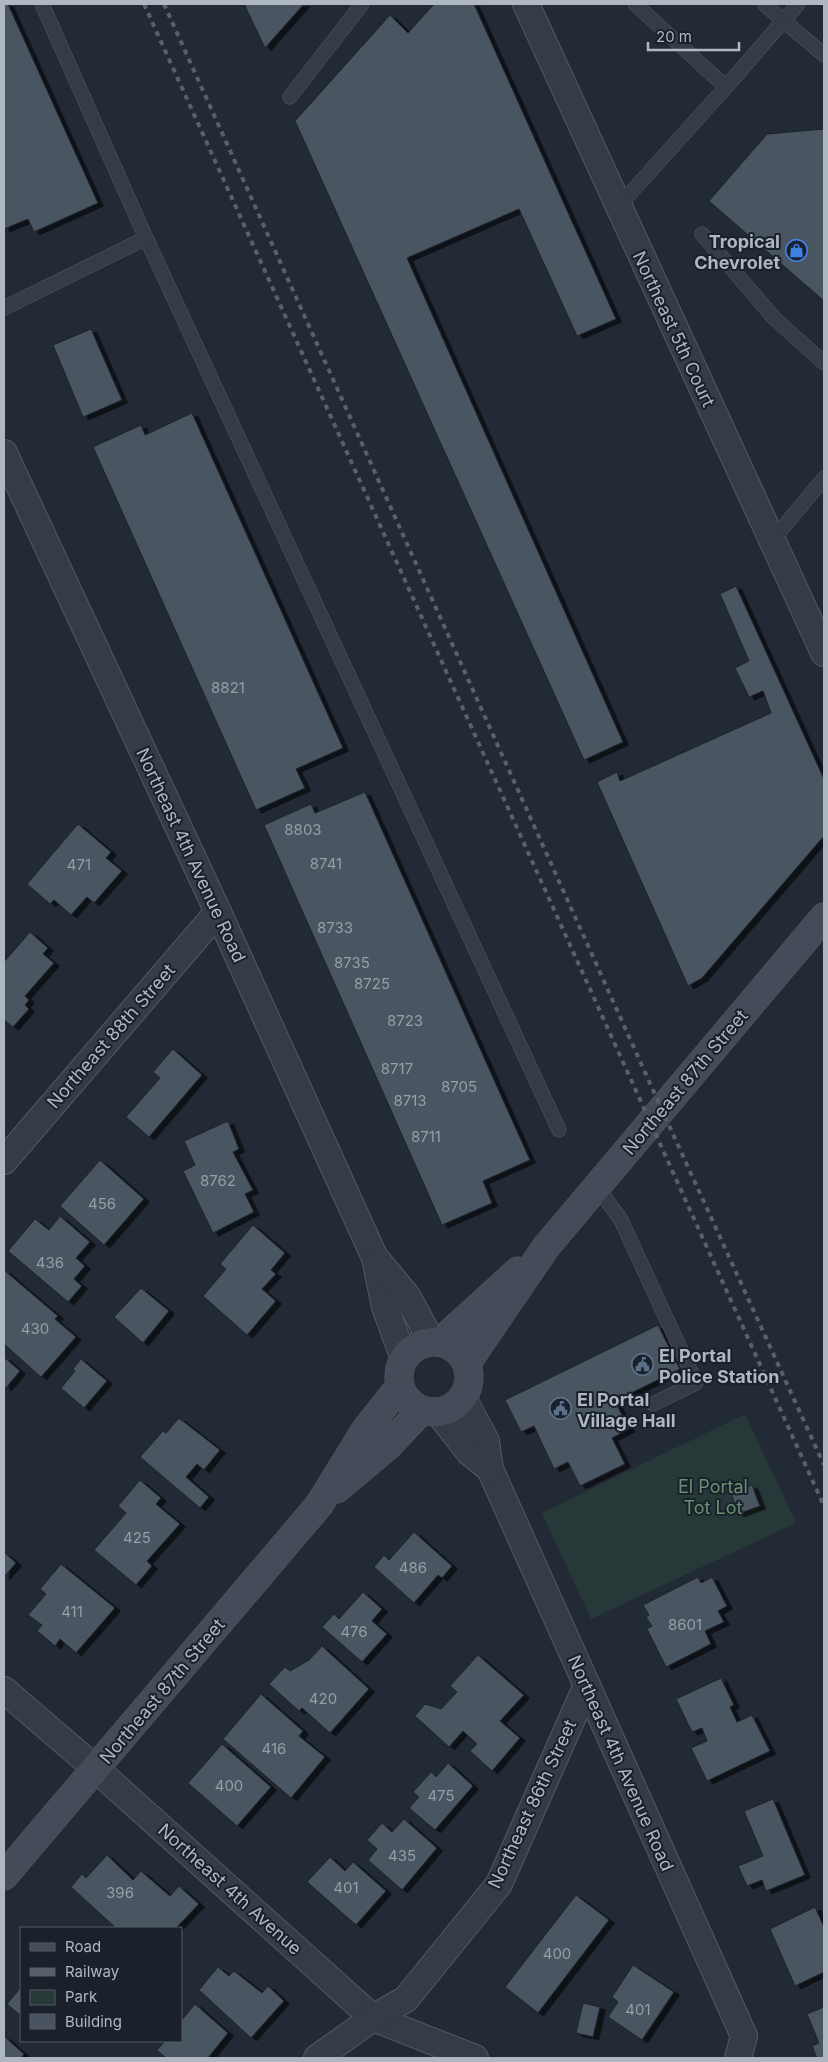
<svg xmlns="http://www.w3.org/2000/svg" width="828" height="2062" viewBox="0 0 828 2062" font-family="Inter,sans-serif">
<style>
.green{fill:#273838}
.building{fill:#4a5460;stroke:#1c232c;filter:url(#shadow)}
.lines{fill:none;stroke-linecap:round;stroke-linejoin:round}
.lane-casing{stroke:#525a63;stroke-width:15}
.street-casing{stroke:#525a63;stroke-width:28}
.secondary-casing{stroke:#525a63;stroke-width:29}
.lane{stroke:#353c46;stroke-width:14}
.street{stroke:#353c46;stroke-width:26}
.secondary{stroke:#434c58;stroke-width:28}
.rail{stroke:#57606c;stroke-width:4;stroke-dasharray:5 5;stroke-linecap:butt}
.labels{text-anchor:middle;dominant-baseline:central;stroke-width:4;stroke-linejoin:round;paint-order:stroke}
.number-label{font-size:15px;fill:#969eaa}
.poi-label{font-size:18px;font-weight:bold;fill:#afb7c2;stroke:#1a212a;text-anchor:start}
.street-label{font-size:18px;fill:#afb7c2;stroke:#1a212a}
.park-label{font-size:18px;fill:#699071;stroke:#1a212a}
</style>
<defs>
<filter id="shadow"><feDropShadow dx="5.5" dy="3" stdDeviation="0" flood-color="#0009"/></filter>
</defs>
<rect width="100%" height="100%" fill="#222a35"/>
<polygon class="green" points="745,1414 796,1523 591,1619 542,1513"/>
<g class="building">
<polygon points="4,4 8,4 98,203 34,232 28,219 4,229"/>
<polygon points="244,4 304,4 265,48"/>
<polygon points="434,4 474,4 616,319 577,336 519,209 407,258 623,742 584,760 295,121 390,15 408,33"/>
<polygon points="824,129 824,301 709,201 767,134"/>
<polygon points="91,329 122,400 83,417 53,345"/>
<polygon points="192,413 343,748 296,769 305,788 256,810 93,447 141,425 145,435"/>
<polygon points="736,586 824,779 824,836 702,978 688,986 597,782 617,772 620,781 771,713 763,691 749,697 735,668 749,661 720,594"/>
<polygon points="365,792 530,1160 483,1181 492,1203 442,1225 264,825 311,804 315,813"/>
<polygon points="78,824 111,852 106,858 122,871 94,903 87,897 71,915 54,900 50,904 27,884"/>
<polygon points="30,932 48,948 43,954 54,963 25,996 29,1000 25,1005 29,1009 13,1027 4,1020 4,962"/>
<polygon points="173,1049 202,1075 149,1137 126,1117 160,1078 153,1072"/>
<polygon points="228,1121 239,1149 233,1152 253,1190 245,1194 254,1212 213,1233 183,1171 195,1165 184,1141"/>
<polygon points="100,1160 144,1199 104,1245 60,1206"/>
<polygon points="60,1216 90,1242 76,1258 85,1266 74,1279 82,1286 68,1302 8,1251 35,1219 49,1230"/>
<polygon points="253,1225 285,1253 271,1270 276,1274 262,1289 276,1301 247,1335 203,1296 226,1269 220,1264"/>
<polygon points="4,1270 58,1316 55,1319 76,1337 41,1377 4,1344"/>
<polygon points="141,1288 169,1311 143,1343 114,1317"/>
<polygon points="658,1325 680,1369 615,1401 629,1429 612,1438 625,1464 580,1486 568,1462 554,1469 534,1426 521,1432 505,1400"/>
<polygon points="4,1357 20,1371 6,1388 4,1386"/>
<polygon points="81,1359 107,1381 84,1408 61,1388 75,1371 73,1369"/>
<polygon points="179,1418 220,1450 204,1470 197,1464 186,1477 209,1497 200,1508 140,1457 163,1431 166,1433"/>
<polygon points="140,1480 161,1498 156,1504 180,1524 147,1561 152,1566 136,1585 94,1550 126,1513 118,1506"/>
<polygon points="752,1485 760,1506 738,1514 731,1493"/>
<polygon points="414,1532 452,1566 442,1578 438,1575 414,1603 374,1567 384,1555 389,1560"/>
<polygon points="4,1552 16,1563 4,1577"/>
<polygon points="61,1564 115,1608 76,1653 60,1639 55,1646 37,1631 42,1625 28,1615 46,1594 40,1589"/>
<polygon points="698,1577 701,1583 712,1577 727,1606 718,1611 724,1622 705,1631 711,1644 666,1667 647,1629 652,1626 646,1617 649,1615 643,1605"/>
<polygon points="363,1592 382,1609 372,1621 387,1634 362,1662 322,1627 334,1614 339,1619"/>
<polygon points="322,1646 369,1689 330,1733 302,1708 299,1711 269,1684 285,1667 290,1671 309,1660"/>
<polygon points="478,1655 524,1695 500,1721 520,1738 492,1771 470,1751 477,1744 463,1731 449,1747 415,1716 425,1704 441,1709 457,1692 450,1686"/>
<polygon points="721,1678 734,1705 730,1707 737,1722 752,1715 770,1751 707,1781 691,1748 707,1741 702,1728 692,1732 676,1699"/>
<polygon points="261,1694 303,1731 299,1736 325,1757 291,1798 223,1739"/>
<polygon points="222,1744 271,1787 237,1826 188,1783"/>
<polygon points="448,1763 473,1786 435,1830 409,1808 419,1797 413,1792 431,1772 436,1777"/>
<polygon points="773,1799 805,1875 766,1891 762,1880 747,1886 738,1866 763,1856 744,1811"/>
<polygon points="404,1819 437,1848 402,1890 368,1860 377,1849 367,1840 382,1823 392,1832"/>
<polygon points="107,1855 133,1880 141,1871 170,1896 179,1886 199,1904 176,1928 116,1928 71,1887 82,1874 86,1878"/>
<polygon points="330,1857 345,1871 353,1862 386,1891 356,1925 307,1882"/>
<polygon points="576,1895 609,1920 538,2013 505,1987"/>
<polygon points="815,1907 824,1927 824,1972 795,1986 770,1929"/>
<polygon points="633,1965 674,1992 642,2040 608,2017 618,2002 612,1997"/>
<polygon points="218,1967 229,1976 234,1971 262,1993 268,1986 284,2001 251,2038 199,1990"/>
<polygon points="21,1987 21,2016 7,2004"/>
<polygon points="583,2003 600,2007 593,2037 576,2033"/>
<polygon points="195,2004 228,2033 208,2058 166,2058 157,2050 165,2041 181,2041 181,2021"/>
<polygon points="824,2007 824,2058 817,2058 812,2046 819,2043 807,2014"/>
<polygon points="4,2036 24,2054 21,2058 4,2058"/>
</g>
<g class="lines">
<defs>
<g id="lane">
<polyline points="764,4 824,55"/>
<polyline points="726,87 798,4"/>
<polyline points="290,97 362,4"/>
<polyline points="618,207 726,87 635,4"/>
<polyline points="702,234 774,318 824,363"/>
<polyline points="146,238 559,1130"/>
<polyline points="4,308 146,238 42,4"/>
<polyline points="772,541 824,478"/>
<polyline points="597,1187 621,1220 696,1383 653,1404"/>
</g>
<g id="street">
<polyline points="526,4 824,653"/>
<polyline points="4,453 218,912 375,1258 385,1307 404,1359"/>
<polyline points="4,1161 218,912"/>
<polyline points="377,1260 407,1296 432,1342"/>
<polyline points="463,1398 486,1441 490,1469 744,2036 738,2058"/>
<polyline points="438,1412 469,1452 490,1469"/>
<polyline points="4,1690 96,1769 373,2018 475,2058"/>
<polyline points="317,2058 373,2018 406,1999 499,1884 587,1685"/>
</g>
<g id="secondary">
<circle cx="434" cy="1377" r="35"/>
<polyline points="440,1342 518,1271"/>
<polyline points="467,1363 546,1247 824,917"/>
<polyline points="337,1489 387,1447 422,1410"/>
<polyline points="4,1876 319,1505 366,1429 400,1386"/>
</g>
</defs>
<use href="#lane" class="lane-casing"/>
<use href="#street" class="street-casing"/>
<use href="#secondary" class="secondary-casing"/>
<use href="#lane" class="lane"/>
<use href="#street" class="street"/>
<use href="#secondary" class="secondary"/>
<g class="rail">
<polyline points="144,4 824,1506"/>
<polyline points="164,4 662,1110 824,1465"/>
</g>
</g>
<defs>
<symbol id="shop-ring" viewBox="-11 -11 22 22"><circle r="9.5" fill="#1a212a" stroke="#3f7fe0" stroke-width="1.5"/><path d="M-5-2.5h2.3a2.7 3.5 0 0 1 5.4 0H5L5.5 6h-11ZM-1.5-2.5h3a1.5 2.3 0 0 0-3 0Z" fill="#3f7fe0"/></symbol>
<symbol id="civic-ring" viewBox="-11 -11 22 22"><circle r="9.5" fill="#1a212a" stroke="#5c6f8a" stroke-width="1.5"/><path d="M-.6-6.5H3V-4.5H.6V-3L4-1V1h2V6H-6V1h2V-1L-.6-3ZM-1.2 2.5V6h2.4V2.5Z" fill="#5c6f8a"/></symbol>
</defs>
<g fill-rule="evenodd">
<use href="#shop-ring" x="784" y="238" width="25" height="25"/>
<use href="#civic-ring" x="630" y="1352" width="25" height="25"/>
<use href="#civic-ring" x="548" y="1396" width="25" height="25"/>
</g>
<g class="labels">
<g class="number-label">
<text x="228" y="687">8821</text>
<text x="303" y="829">8803</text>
<text x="326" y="863">8741</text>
<text x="79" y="864">471</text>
<text x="335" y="927">8733</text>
<text x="352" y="962">8735</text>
<text x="372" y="983">8725</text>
<text x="405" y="1020">8723</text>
<text x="397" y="1068">8717</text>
<text x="459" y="1086">8705</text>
<text x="410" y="1100">8713</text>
<text x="426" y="1136">8711</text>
<text x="218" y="1180">8762</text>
<text x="102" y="1203">456</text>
<text x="50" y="1262">436</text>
<text x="35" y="1328">430</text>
<text x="137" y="1537">425</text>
<text x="413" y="1567">486</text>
<text x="72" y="1611">411</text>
<text x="685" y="1624">8601</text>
<text x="354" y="1631">476</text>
<text x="323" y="1698">420</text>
<text x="274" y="1748">416</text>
<text x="229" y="1785">400</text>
<text x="441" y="1795">475</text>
<text x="402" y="1855">435</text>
<text x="346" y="1887">401</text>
<text x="120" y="1892">396</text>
<text x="557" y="1953">400</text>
<text x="638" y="2009">401</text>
</g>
<g class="poi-label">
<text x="780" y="241" text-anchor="end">Tropical<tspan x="780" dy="21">Chevrolet</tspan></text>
<text x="659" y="1355">El Portal<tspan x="659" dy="21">Police Station</tspan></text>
<text x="577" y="1399">El Portal<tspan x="577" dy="21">Village Hall</tspan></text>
</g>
<g class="street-label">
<text transform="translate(674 329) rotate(65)">Northeast 5th Court</text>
<text transform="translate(191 855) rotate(65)">Northeast 4th Avenue Road</text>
<text transform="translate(111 1036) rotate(-49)">Northeast 88th Street</text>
<text transform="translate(685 1082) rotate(-50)">Northeast 87th Street</text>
<text transform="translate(162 1691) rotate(-50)">Northeast 87th Street</text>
<text transform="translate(621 1763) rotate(66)">Northeast 4th Avenue Road</text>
<text transform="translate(532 1804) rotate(-65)">Northeast 86th Street</text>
<text transform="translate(230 1889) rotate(42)">Northeast 4th Avenue</text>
</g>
<g class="park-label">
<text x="713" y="1486">El Portal<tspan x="713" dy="21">Tot Lot</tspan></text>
</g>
</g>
<rect width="828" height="2062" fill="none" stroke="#afb7c2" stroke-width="10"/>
<rect x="20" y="1927" width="162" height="115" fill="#1a212a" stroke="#565d67"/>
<rect x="30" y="1943" width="25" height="8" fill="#434c58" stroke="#565d67"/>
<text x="65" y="1952" font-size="15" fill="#afb7c2">Road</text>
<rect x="30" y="1968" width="25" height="8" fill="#57606c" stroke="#565d67"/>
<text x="65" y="1977" font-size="15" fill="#afb7c2">Railway</text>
<rect x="30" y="1990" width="25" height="15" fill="#273838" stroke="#565d67"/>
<text x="65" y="2002" font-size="15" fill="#afb7c2">Park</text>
<rect x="30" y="2014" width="25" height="15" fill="#4a5460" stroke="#565d67"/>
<text x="65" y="2027" font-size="15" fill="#afb7c2">Building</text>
<path d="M648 42v8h91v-8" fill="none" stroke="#afb7c2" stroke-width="2.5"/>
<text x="656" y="42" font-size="15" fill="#afb7c2" stroke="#1a212a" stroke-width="4" paint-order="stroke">20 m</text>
</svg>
